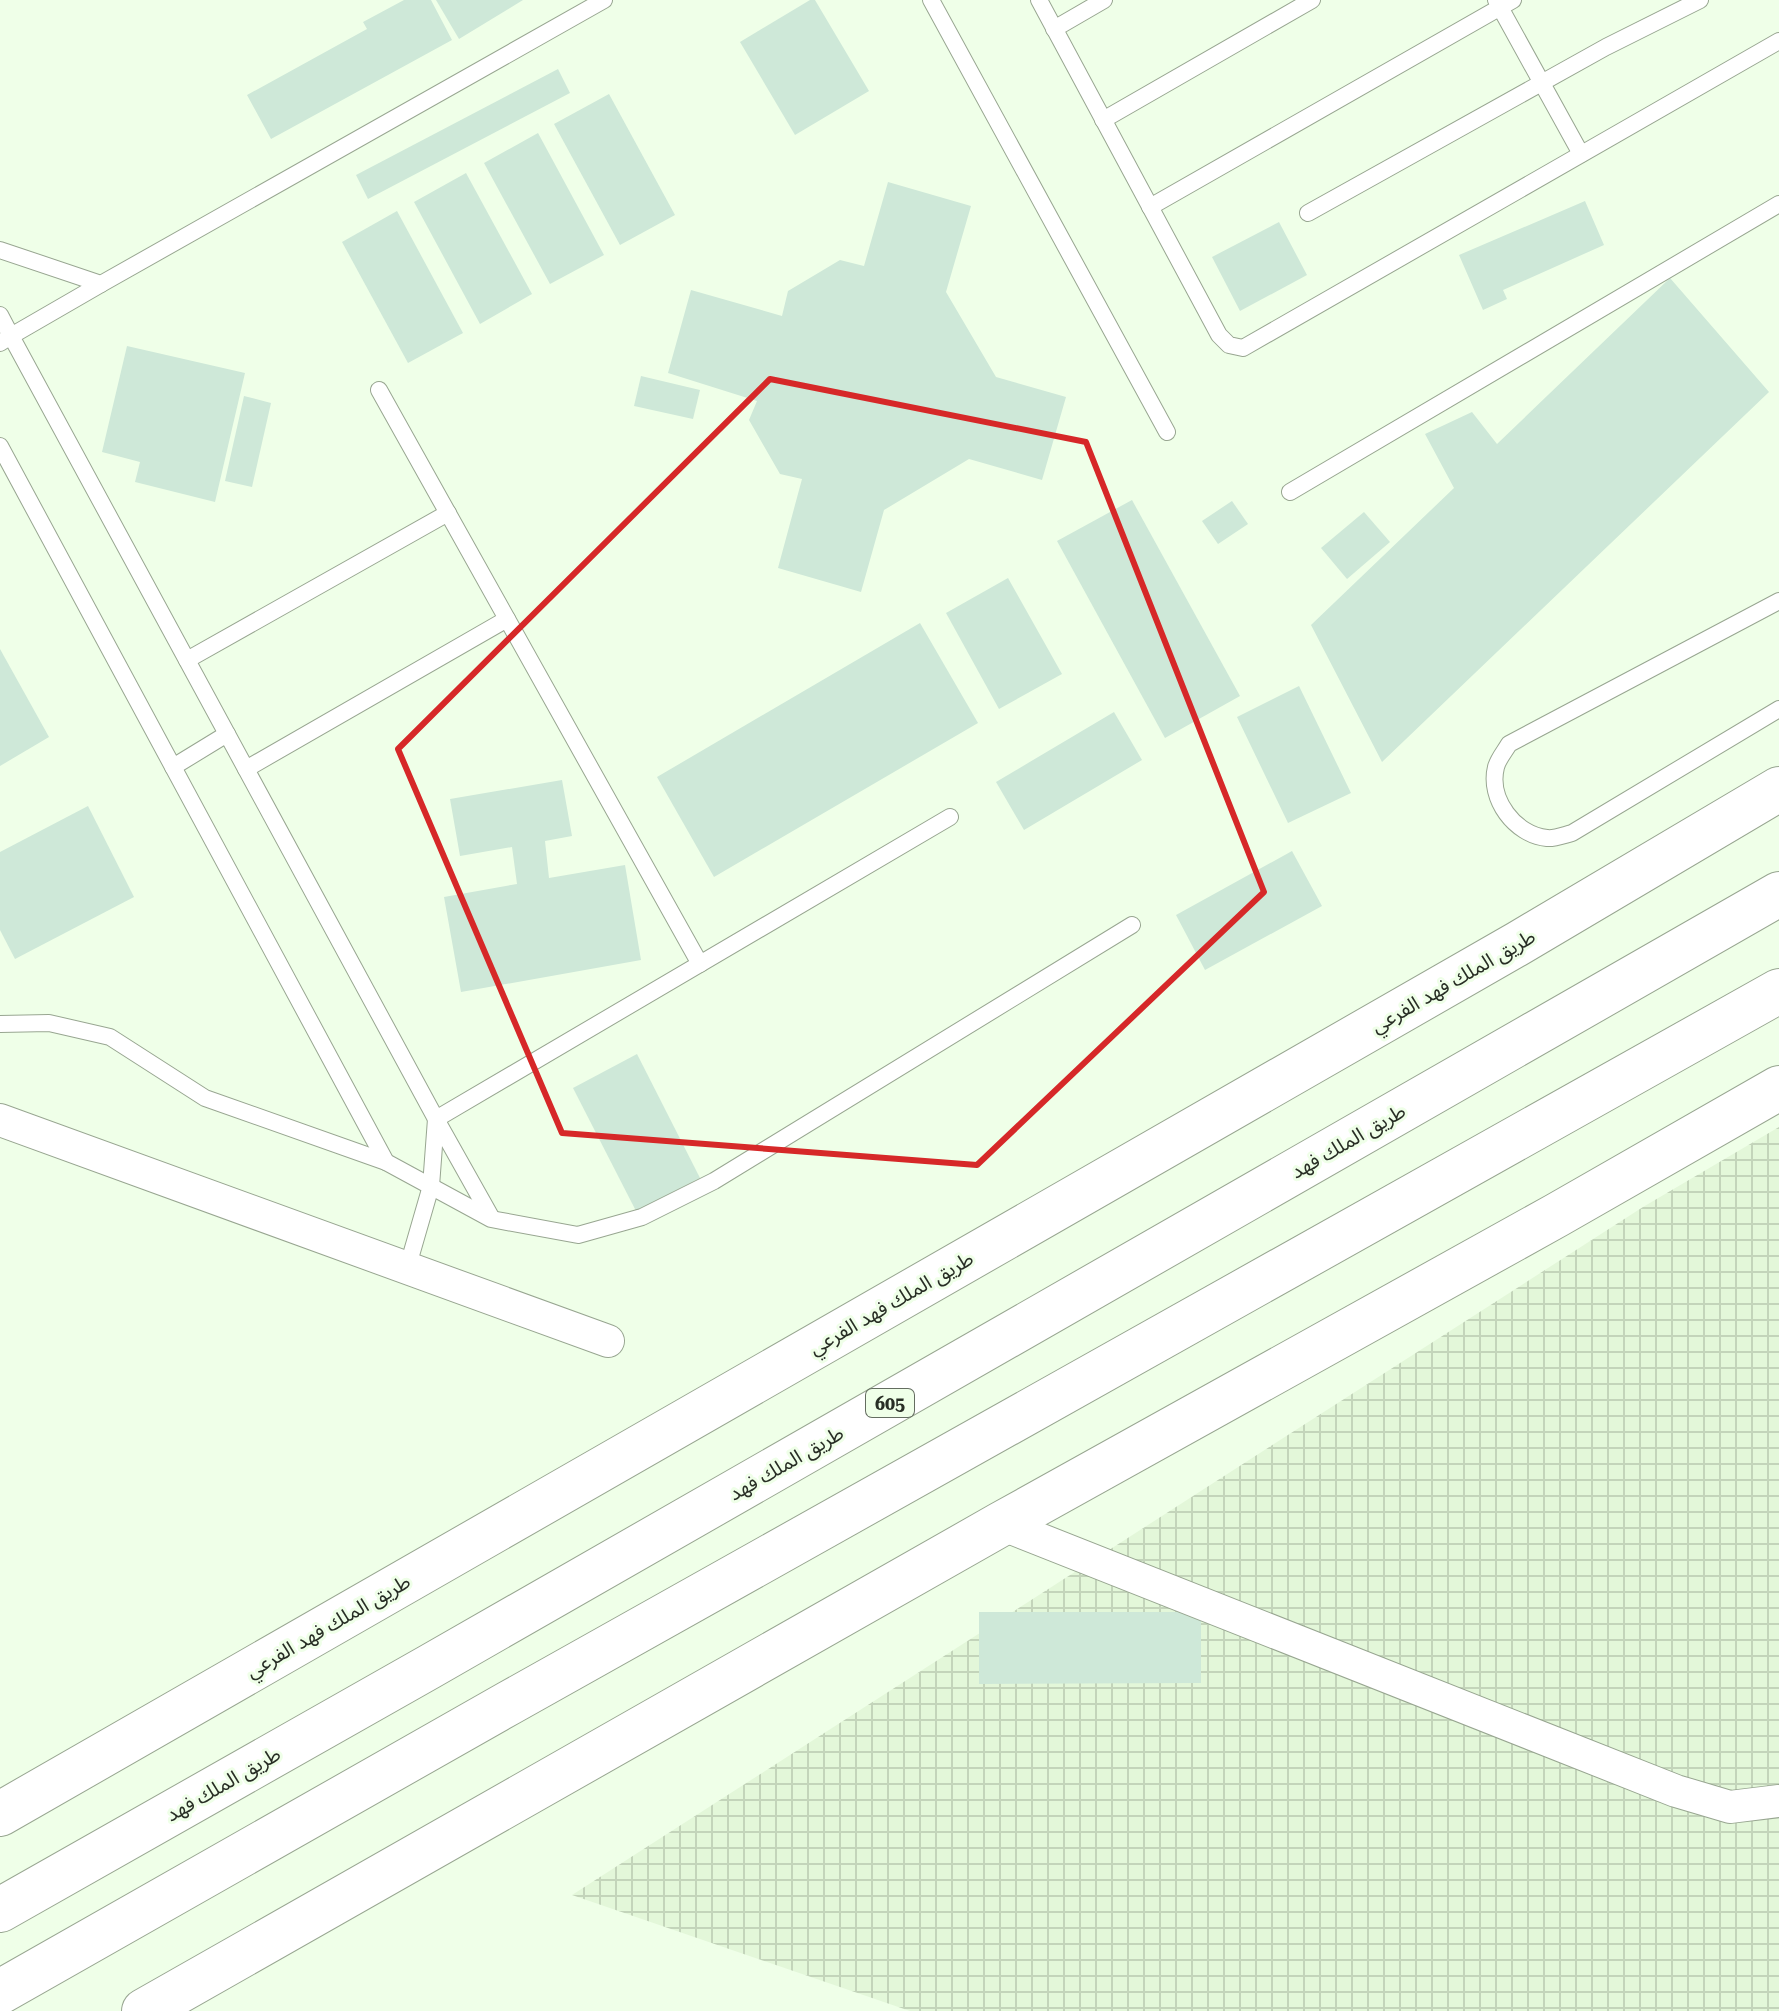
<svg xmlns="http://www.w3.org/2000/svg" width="1779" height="2011" viewBox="0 0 1779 2011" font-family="'Roboto Serif','Noto Sans Arabic',serif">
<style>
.industrial{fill:url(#industrial-grid)}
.building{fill:#cee8d8}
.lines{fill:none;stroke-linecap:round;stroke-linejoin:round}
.service-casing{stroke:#98a691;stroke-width:18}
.minor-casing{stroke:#98a691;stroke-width:34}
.secondary-casing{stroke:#98a691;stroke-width:46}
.motorway-casing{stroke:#98a691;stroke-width:46}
.service{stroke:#fff;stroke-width:16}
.minor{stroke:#fff;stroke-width:32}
.secondary{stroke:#fff;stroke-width:44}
.motorway{stroke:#fff;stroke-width:44}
.marked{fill:none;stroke:#d62828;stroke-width:6;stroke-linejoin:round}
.labels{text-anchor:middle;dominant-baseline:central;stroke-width:6;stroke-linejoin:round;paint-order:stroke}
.shield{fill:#efffe8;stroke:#646d60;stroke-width:2}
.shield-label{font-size:18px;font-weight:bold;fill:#282e25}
.street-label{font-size:20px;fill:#282e25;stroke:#efffe8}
</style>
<defs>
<pattern id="industrial-grid" width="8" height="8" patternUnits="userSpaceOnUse" patternTransform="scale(2)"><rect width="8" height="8" fill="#e3f7d9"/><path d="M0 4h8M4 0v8" fill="none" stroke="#c3d4ba"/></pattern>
</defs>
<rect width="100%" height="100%" fill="#efffe8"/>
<polygon class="industrial" points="1779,1127 1779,2011 910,2011 572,1895 1643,1207"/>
<g class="building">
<polygon points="404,0 431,0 452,40 271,139 247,95 367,29 363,22"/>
<polygon points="436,0 523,0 459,39"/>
<polygon points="810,0 815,0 869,91 795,135 740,42"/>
<polygon points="558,69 570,93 368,199 356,175"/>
<polygon points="609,94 675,215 620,245 554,124"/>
<polygon points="538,133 604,255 550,284 484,163"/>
<polygon points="466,173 532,294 480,324 414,202"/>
<polygon points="888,182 971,206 946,292 996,377 1066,397 1042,480 969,459 884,510 861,592 778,568 802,479 780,474 749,420 757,401 668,373 691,290 782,316 788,291 840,260 864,266"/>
<polygon points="1585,201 1604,245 1503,290 1507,299 1483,310 1459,255"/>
<polygon points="397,211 463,333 408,363 342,242"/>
<polygon points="1279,222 1307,275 1240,311 1212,257"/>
<polygon points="1670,278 1769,392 1382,762 1311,625 1454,488 1425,434 1472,412 1497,444"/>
<polygon points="127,346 245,373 215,502 135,482 140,462 102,452"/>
<polygon points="641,376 700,390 693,419 634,406"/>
<polygon points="244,396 271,403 252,487 225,481"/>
<polygon points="1132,500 1240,696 1165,738 1057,541"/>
<polygon points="1232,501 1248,524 1218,544 1202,521"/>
<polygon points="1364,512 1390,542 1347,579 1321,548"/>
<polygon points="1008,578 1062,674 999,709 946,613"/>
<polygon points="920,623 978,723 714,877 657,777"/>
<polygon points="0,649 49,737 0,766"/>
<polygon points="1299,686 1351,793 1288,823 1237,717"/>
<polygon points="1114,712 1142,760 1024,830 996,782"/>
<polygon points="562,780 572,836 545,841 549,878 625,865 641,960 461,992 444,897 517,884 512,847 460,856 450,799"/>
<polygon points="88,806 134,897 15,959 0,930 0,852"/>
<polygon points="1292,851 1322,906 1205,970 1176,915"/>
<polygon points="637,1054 700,1178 636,1211 573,1088"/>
<polygon points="979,1612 1201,1612 1201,1683 979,1684"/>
</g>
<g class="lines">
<defs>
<g id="service">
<polyline points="931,0 1167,432"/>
<polyline points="1039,0 1219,335 1229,345 1243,348 1779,41"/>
<polyline points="1496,0 1581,154"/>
<polyline points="1054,29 1104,0"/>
<polyline points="1103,120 1312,0"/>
<polyline points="1150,207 1513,0"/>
<polyline points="1308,213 1606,47 1700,0"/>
<polyline points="0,250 101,284 604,0"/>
<polyline points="101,284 11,336 436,1119 491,1217"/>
<polyline points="0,315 11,336 0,343"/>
<polyline points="379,390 700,964"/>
<polyline points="0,446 386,1162 491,1219 578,1235 642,1217 714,1181 1132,925"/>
<polyline points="1290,492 1779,204"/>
<path d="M 1779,601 L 1509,744 C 1505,751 1498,759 1496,767 C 1488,799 1515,835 1547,838 C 1554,839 1564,835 1572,833 L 1779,709"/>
<polyline points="187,660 448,513"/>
<polyline points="173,767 227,734"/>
<polyline points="246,769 507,619"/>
<polyline points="0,1024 49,1023 110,1037 205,1098 386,1162"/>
<polyline points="407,1269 431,1186 436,1119 950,817"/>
</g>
<g id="minor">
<polyline points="0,1120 608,1341"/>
<polyline points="1001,1524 1676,1791 1730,1807 1779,1801"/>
</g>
<g id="secondary">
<polyline points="0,1814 1519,943 1779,789"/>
<polyline points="144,2011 1001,1524 1557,1215 1779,1088"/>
</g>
<g id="motorway">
<polyline points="0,1910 429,1667 1779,894"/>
<polyline points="0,1992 509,1703 1779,991"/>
</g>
</defs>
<use href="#service" class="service-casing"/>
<use href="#minor" class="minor-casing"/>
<use href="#secondary" class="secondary-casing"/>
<use href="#motorway" class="motorway-casing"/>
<use href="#service" class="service"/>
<use href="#minor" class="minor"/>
<use href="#secondary" class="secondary"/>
<use href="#motorway" class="motorway"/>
</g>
<path class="marked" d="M 770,379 L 1086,442 L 1264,892 L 977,1165 L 562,1133 L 398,749 Z"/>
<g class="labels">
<rect class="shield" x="866" y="1389" width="48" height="28" rx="6"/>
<g class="shield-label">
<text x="890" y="1403">605</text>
</g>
<g class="street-label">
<text transform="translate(1453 981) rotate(-30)">طريق الملك فهد الفرعي</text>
<text transform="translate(1348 1141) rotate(-30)">طريق الملك فهد</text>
<text transform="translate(891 1303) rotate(-30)">طريق الملك فهد الفرعي</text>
<text transform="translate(786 1463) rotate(-30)">طريق الملك فهد</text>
<text transform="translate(328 1626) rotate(-30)">طريق الملك فهد الفرعي</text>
<text transform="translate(223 1784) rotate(-30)">طريق الملك فهد</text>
</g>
</g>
</svg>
